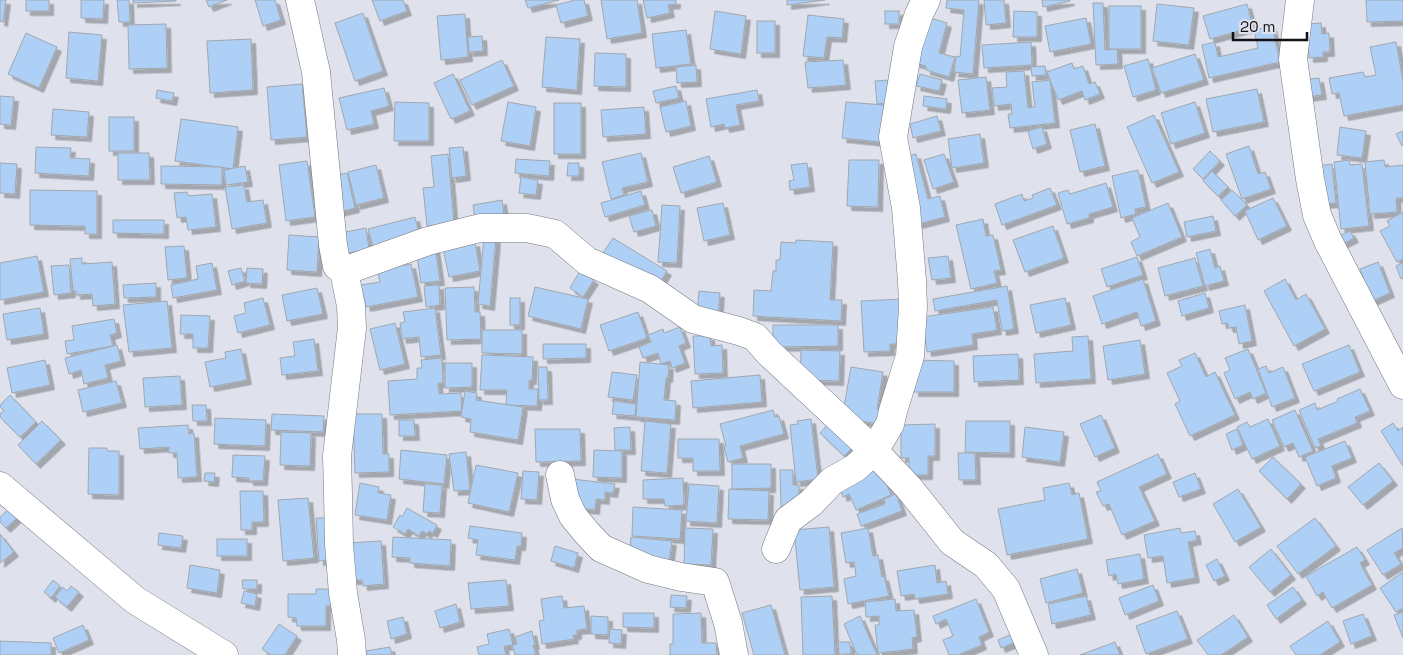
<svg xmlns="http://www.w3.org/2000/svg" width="1403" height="655" viewBox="0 0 1403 655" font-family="'Space Grotesk',sans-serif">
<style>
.building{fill:#afd0f6;stroke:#a0a7af;filter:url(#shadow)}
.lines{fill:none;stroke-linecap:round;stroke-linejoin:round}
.minor-casing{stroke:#757881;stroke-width:29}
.minor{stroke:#fff;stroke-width:28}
</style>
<defs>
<filter id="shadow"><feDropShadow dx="4.5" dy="4.5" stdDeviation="0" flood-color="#0004"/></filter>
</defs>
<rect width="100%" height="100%" fill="#dfe2ec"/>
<g class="building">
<polygon points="0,0 6,0 3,22 0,21"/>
<rect x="26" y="0" width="23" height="11"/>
<polygon points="81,0 104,0 103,19 81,18"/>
<polygon points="117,0 129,0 130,22 119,22"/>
<polygon points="133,0 176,0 176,1 133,3"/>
<polygon points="206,0 227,0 209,7"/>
<polygon points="255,0 275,0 281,20 263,26"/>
<polygon points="372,0 403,0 407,11 380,21"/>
<polygon points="525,0 559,0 528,8"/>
<polygon points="575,0 584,0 588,16 561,23 556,5"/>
<polygon points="601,0 637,0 642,33 607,39"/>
<polygon points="643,0 676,0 676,4 668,5 670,13 647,18"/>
<polygon points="787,0 825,0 787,5"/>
<polygon points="947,0 979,0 973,74 954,72 956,56 960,57 964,10 946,8"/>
<polygon points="984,0 1004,0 1006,23 986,25"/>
<polygon points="1042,0 1070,0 1070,1 1043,7"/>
<polygon points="1366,0 1403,0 1403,21 1367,22"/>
<polygon points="1093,3 1103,3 1105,50 1117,49 1118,64 1096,65"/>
<polygon points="1157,4 1194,8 1189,45 1153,41"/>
<polygon points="1247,4 1253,27 1210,39 1203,16"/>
<rect x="1109" y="6" width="32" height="43"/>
<polygon points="715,11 746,16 741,54 710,49"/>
<rect x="885" y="11" width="14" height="13"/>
<polygon points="1014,11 1037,12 1037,37 1013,37"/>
<polygon points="363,13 383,71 355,81 335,23"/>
<polygon points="465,14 468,57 441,60 437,16"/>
<polygon points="808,15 844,19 842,38 827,37 824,58 803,56"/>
<polygon points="927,17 947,23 939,53 955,57 949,77 926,70 926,66 915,63"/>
<polygon points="1086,18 1091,44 1050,52 1045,26"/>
<rect x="757" y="21" width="18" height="32"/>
<polygon points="1321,23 1322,34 1329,33 1330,52 1323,52 1323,57 1309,58 1307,24"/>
<polygon points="166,24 167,68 129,69 128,25"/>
<polygon points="1272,26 1280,62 1209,78 1202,45 1215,42 1218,57 1258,48 1254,30"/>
<polygon points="686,30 691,64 656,68 652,34"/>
<polygon points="69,32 102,35 98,81 66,78"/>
<polygon points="26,33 57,47 39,88 8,74"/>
<polygon points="482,36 483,51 469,52 468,37"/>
<polygon points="546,37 580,39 577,90 542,87"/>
<polygon points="251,39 253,90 210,93 207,41"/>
<polygon points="1031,42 1032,65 984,68 982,45"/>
<polygon points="1396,42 1403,81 1403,105 1344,116 1339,93 1332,94 1329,78 1363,72 1365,77 1376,75 1370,47"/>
<polygon points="595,53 626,54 626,87 594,86"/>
<polygon points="1195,54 1204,80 1161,93 1152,68"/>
<polygon points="1148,59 1156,90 1133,97 1124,66"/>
<polygon points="502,60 514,86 472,105 460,80"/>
<polygon points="843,60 846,85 808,88 805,62"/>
<polygon points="1072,63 1074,69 1083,66 1089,84 1095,82 1100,94 1085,100 1082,91 1058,100 1047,72"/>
<polygon points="696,65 697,82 677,83 676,67"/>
<polygon points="1045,66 1046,75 1032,76 1031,67"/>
<polygon points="1024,71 1028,108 1035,107 1032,82 1050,80 1055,123 1010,128 1008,114 1012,114 1011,104 994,106 992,88 1007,87 1006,72"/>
<polygon points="453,74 470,111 451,119 434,83"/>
<polygon points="920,74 942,80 939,91 916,86"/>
<polygon points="986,77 990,110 962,113 958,80"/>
<polygon points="1319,78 1322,95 1306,97 1303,80"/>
<polygon points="890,80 892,102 877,104 875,81"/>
<polygon points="302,84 307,137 271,140 267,87"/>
<polygon points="676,86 679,98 656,103 653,91"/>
<polygon points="384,88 389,106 371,111 374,124 347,130 339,98"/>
<polygon points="1257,89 1264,122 1213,132 1206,99"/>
<polygon points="157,90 174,93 172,101 156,98"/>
<polygon points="757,90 759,101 736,105 740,125 725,128 724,124 711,127 706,99"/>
<polygon points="0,96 14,97 11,125 0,124"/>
<polygon points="924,96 947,99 946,109 923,106"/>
<polygon points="686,101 691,126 666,132 660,107"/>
<polygon points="395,102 429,103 429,141 394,141"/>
<polygon points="508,102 536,107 530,146 501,141"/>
<polygon points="846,102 884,105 880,142 842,138"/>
<polygon points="1195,102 1205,133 1171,144 1161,113"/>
<rect x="554" y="103" width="27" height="51"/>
<polygon points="644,107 646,134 603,137 601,110"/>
<polygon points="53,109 89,112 87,137 51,135"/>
<polygon points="1154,115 1179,172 1152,183 1127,127"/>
<polygon points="937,116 941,131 913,138 910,124"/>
<rect x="109" y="117" width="25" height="34"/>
<polygon points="181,119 238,127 233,169 175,161"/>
<polygon points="1095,124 1105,166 1080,172 1070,130"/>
<polygon points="1042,127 1047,144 1033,149 1028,131"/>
<polygon points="1340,127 1366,131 1362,158 1337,155"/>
<polygon points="1403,131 1403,146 1402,146 1396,134"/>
<polygon points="980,134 984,163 952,168 948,139"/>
<polygon points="1249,146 1258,174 1265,172 1271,189 1242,199 1226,154"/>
<polygon points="36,147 71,148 70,158 90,159 89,176 35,173"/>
<polygon points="463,147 466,176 452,178 449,148"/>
<polygon points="1210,151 1220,161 1203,179 1193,169"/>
<polygon points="118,153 149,153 150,180 118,180"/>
<polygon points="641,153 648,182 622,188 624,195 611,199 602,162"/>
<polygon points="448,154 454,224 427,226 423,188 434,187 431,156"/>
<polygon points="916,154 928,199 940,196 945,217 918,224 900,158"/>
<polygon points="944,154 954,182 933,189 924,160"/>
<polygon points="709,156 717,182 681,193 673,167"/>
<polygon points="516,159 550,161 549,176 515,173"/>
<polygon points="849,160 879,160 878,207 847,206"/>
<polygon points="1349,160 1350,165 1362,164 1369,226 1341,229 1334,162"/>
<polygon points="1384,160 1385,167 1403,165 1403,198 1396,198 1397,212 1370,214 1365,162"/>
<polygon points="307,161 315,217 286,221 279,165"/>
<polygon points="0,163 17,164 15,194 0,193"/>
<polygon points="568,163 579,163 579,176 567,176"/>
<polygon points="807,163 810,187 790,190 789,181 794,180 791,165"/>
<polygon points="1332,164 1336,203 1322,204 1317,166"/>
<polygon points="376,165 384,198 356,205 348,172"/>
<polygon points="161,166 222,167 222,185 161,184"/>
<polygon points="245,166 248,182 226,185 224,170"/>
<polygon points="1138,170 1146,207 1135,209 1136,214 1121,218 1112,176"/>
<polygon points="1212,171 1228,187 1218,196 1203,181"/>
<polygon points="347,173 355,208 338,212 330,177"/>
<polygon points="521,177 538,180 536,195 519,193"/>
<polygon points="1106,183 1113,207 1089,214 1089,218 1067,224 1058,193 1068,190 1070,194"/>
<polygon points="244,185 247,202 263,200 267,223 232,229 225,187"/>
<polygon points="1050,188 1057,205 1002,225 995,204 1022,194 1024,201 1033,198 1032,195"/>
<polygon points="30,190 97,191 97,234 85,234 85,226 30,225"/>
<polygon points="1232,190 1247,205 1235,216 1221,200"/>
<polygon points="641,191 645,205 605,217 601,203"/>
<polygon points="187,192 188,196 212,194 216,227 188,230 186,217 177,218 174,193"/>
<polygon points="1273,198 1287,226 1258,240 1245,211"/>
<polygon points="502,200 505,222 476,227 473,205"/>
<polygon points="723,203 730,235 704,241 697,208"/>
<polygon points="1168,203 1182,237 1137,256 1131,242 1140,237 1132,218"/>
<polygon points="662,205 680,206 677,263 658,262"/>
<polygon points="652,210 656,226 634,232 629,216"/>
<polygon points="1403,212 1403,259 1397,262 1380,231 1390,226 1387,221"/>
<polygon points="1213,216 1216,231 1187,237 1184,222"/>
<polygon points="415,217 420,238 374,250 368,229"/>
<polygon points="983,219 986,236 993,235 1001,270 994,271 997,283 971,289 956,225"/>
<polygon points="113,220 164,220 164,234 113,233"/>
<polygon points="1053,226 1064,258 1025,272 1013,240"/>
<polygon points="366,228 369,249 344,254 340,233"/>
<polygon points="1350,231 1354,238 1336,247 1332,239"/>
<polygon points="289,235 319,237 317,272 287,270"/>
<polygon points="484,237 496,239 490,306 478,304"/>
<polygon points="613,238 667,271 658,286 603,253"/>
<polygon points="796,240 833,242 830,300 842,300 841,321 753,316 754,290 771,291 773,271 776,271 776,260 780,260 781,242 796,243"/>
<polygon points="475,242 480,271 449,277 443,248"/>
<polygon points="184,246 187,278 168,280 165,247"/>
<polygon points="435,246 440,281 421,283 416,249"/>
<polygon points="1210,249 1215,268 1220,266 1224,281 1205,286 1196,253"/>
<polygon points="37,256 44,292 0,300 0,263"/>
<polygon points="948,256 951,278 932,280 928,258"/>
<polygon points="1137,257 1143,275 1107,287 1101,269"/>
<polygon points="82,258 82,264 112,262 115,304 93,306 92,294 76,295 76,291 73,291 70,259"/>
<polygon points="1195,258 1203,286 1165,296 1158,268"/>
<polygon points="1378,262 1390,293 1372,301 1360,269"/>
<polygon points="212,263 217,290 173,298 171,285 198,279 196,266"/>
<polygon points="1403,263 1403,278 1401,279 1396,266"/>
<polygon points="411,264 418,297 366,307 361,285 380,282 377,270"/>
<polygon points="69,265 71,293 54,295 51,266"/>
<polygon points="241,268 245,281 232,285 228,271"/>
<polygon points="247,268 263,269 262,284 246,283"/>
<polygon points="580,271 594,280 583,297 570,288"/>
<polygon points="1143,279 1156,321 1141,326 1137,312 1102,324 1093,296"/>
<polygon points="1285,279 1296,300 1306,294 1325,329 1294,346 1264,291"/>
<polygon points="156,283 156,297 124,298 123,285"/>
<polygon points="439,285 440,305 426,307 424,286"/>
<polygon points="1007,286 1014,329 1002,331 997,300 935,311 933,299"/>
<polygon points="474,287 475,312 480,312 481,339 447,340 445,288"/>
<polygon points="535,287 588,299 581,329 528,316"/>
<polygon points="317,288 323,314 287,321 282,295"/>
<polygon points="699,291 720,293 718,317 697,314"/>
<polygon points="1205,293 1209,308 1182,316 1178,301"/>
<polygon points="263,298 270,325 238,333 234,316 246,313 244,303"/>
<rect x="510" y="298" width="10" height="27"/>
<polygon points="1065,298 1071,325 1036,333 1030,305"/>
<polygon points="901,299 904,344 890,344 890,351 864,352 861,301"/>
<polygon points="167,301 172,348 129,352 123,305"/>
<polygon points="1245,305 1252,341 1239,344 1236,327 1229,328 1227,323 1222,324 1219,311"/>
<polygon points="993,307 997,330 972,334 973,345 927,352 922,317"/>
<polygon points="40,308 44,334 7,340 3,314"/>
<polygon points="435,308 441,355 421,357 419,337 402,339 400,323 405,322 403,312"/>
<polygon points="638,312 647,338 609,351 600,325"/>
<polygon points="181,315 210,316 208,348 193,348 193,334 180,334"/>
<polygon points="114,319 117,333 110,335 113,346 67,354 65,341 74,340 72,326"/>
<polygon points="395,323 405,364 380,370 370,329"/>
<polygon points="773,325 838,325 838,346 773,347"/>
<polygon points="680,327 686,343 679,346 685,363 672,368 670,361 661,364 658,353 643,358 639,347 651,342 648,335 663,329 664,333"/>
<polygon points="482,330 522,330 522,354 482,353"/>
<polygon points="693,336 710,336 711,346 722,345 723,373 695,374"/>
<polygon points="1088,336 1091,379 1036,383 1034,354 1073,351 1072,337"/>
<polygon points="314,339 318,371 282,375 280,358 295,356 293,342"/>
<polygon points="1140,340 1145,374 1108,380 1103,346"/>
<polygon points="543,344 586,344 586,358 543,359"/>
<polygon points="117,345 121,361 105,365 108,378 84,384 81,370 69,374 65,358"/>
<polygon points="1349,345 1360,372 1314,391 1302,364"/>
<polygon points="241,349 247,380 210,387 205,362 226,358 225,352"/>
<polygon points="1248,349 1266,393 1253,399 1250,392 1235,399 1224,373 1230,370 1225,358"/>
<polygon points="801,350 840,351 839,381 800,380"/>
<polygon points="1195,353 1206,377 1215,372 1235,415 1190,436 1175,404 1180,401 1167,373 1182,366 1179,360"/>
<polygon points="1018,354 1019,380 974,382 973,356"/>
<polygon points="482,355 533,357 532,380 529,380 529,389 538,389 537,406 506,405 507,390 480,390"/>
<polygon points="442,358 443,383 438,383 439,394 461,393 462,411 390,415 388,381 417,379 417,368 422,368 421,360"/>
<polygon points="45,360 50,385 12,393 7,368"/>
<polygon points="914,360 954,361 954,392 914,392"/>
<polygon points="640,362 669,365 668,378 666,378 664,400 676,401 675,420 636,417"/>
<polygon points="445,363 472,363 472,387 445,388"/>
<polygon points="1266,366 1269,373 1283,367 1295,398 1272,407 1258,369"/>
<polygon points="538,367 547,367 548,400 539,400"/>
<polygon points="851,367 883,372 877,409 887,411 885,425 842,418"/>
<polygon points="612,372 637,375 633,400 608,397"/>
<polygon points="760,375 762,402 693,408 691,381"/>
<polygon points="180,376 182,405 145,407 143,378"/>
<polygon points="116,381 122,403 83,412 78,390"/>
<polygon points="1360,389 1370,411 1355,417 1357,423 1318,439 1321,446 1315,448 1299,410 1315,403 1317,410 1338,401 1337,399"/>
<polygon points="465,391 477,393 476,400 523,407 518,440 470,432 471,419 461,417"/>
<polygon points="10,395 36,422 20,437 0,417 0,414 4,411 0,407 0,405"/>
<polygon points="614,401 636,404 635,416 612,414"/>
<polygon points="192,405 206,405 207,421 193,421"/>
<polygon points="773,410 775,417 779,416 784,434 740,446 743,458 728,462 724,447 726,446 720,424"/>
<polygon points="1295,410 1313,451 1299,457 1293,443 1284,447 1272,420"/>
<polygon points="272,414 324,416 323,432 271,430"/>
<polygon points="353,414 382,414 383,454 389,454 389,472 355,473"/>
<polygon points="1101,415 1115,448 1095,457 1080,424"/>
<polygon points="215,418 266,420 265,446 214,444"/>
<polygon points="811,419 818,479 796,482 790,425 798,424 797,421"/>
<polygon points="1268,419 1280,446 1252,459 1237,427 1247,422 1250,427"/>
<polygon points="399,420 414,420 415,436 399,436"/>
<polygon points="42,421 61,440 36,464 18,445"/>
<polygon points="645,421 671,424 667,473 641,471"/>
<polygon points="966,421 1010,421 1010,453 965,452"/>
<polygon points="830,422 854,446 844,456 820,433"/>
<polygon points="1393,423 1398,431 1403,427 1403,466 1381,431"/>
<polygon points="935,424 935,456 928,456 928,475 909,475 909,458 901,458 901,425"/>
<polygon points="188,425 189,434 194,433 197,477 178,478 177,453 169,453 169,447 140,449 138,428"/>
<polygon points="630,427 631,450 615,450 614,428"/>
<polygon points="1025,427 1064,432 1060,462 1022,457"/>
<polygon points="535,429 580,429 581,461 536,462"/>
<polygon points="1237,429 1243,445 1232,450 1226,434"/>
<polygon points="281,432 311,433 310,466 280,465"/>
<polygon points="678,439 719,439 720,471 693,471 693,458 678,458"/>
<polygon points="1345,441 1352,458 1332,466 1336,478 1317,486 1305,457"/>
<polygon points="89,448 107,448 107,451 119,451 119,495 88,494"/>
<polygon points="401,450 447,455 444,484 399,479"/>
<polygon points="594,450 622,451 622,478 593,477"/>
<polygon points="466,452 470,490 454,491 449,454"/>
<polygon points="958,453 975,453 976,480 959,480"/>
<polygon points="1158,454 1167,474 1139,487 1155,521 1122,535 1109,504 1103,506 1096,492 1101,491 1097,482"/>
<polygon points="233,455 265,456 263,481 249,481 249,478 232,477"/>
<polygon points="1273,457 1301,484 1287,499 1259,471"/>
<polygon points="1379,463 1393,481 1363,505 1348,487"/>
<polygon points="732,464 771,464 771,488 732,489"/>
<polygon points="476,465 518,473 509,512 468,503"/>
<polygon points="879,466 891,495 856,510 849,494 843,497 838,484"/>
<polygon points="780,470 793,470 793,485 799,485 799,498 793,498 793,508 781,508"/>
<polygon points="523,471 539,472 537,500 521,499"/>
<polygon points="205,473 215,473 214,482 204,481"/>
<polygon points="1195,473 1201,489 1179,497 1173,482"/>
<polygon points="683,478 684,505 665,506 664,499 643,499 643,480"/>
<polygon points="572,479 615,484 613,493 605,492 605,500 596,499 595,510 569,507"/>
<polygon points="360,483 379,487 378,493 391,495 387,520 355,515"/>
<polygon points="1069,483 1072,495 1079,493 1088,539 1007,555 998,509 1045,500 1043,488"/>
<polygon points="425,484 442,485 440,513 423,512"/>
<polygon points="689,484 719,486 717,523 686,521"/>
<polygon points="729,489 769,491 768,520 728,519"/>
<polygon points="1238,489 1261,527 1235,542 1213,504"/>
<polygon points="240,491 263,491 264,522 252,522 252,530 241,530"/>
<polygon points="896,494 902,511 861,526 857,514 885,504 884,499"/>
<polygon points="308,498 314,558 283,561 278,500"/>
<polygon points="633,507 682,510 680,539 632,536"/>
<polygon points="407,508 437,525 433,533 429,531 427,534 422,531 419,536 408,529 405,534 393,527 400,515 402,517"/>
<polygon points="9,509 17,518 6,528 0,522 0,517"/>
<polygon points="316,518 328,518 331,560 319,561"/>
<polygon points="1315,518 1336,546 1298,574 1277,546"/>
<polygon points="470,526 522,533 521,546 517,546 515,560 476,555 478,540 468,538"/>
<polygon points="829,527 834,587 800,590 794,530"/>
<polygon points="685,528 713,529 711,565 684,564"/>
<polygon points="868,528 873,556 878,555 882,577 884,576 889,596 848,604 844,579 856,576 854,562 846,563 841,533"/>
<polygon points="1180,528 1181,533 1195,531 1197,540 1188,542 1195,578 1167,583 1163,556 1148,558 1144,535"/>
<polygon points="1402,528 1403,548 1394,553 1401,564 1383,575 1367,550"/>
<polygon points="159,533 183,536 181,548 158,545"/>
<polygon points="0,534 14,552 0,563"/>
<polygon points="393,537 451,540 450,566 410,563 410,558 392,557"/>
<polygon points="631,537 672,541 669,563 629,559"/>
<rect x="217" y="539" width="30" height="17"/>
<polygon points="381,541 384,584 363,586 362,580 351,580 348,543"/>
<polygon points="555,546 578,553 574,568 551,561"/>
<polygon points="1357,547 1365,560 1360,563 1372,585 1332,608 1323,592 1317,596 1306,576"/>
<polygon points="1271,549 1291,575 1270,592 1249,567"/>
<polygon points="1140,554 1144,579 1118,584 1116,574 1109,576 1106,560"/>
<polygon points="1217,559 1225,576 1214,581 1206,565"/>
<polygon points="190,565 220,570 217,593 187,588"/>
<polygon points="935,565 937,583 946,581 948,594 915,599 914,594 901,596 897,571"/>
<polygon points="1077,569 1083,593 1046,603 1040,579"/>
<polygon points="1403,572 1403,608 1396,612 1380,588"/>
<polygon points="53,580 60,586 51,598 44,592"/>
<polygon points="242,580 257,580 257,589 243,589"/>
<polygon points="506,580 509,606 471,609 468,583"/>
<polygon points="1153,585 1159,601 1125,615 1119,598"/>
<polygon points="71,586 79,592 67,607 55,597 63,587 67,591"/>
<polygon points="1293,587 1302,600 1276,619 1267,605"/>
<polygon points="316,589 333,589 334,606 326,606 326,626 297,626 296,618 288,617 288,594 316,594"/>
<polygon points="244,591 257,594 255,606 241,603"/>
<polygon points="671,595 687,596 686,608 670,607"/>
<polygon points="562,596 564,608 584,606 587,629 577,630 577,635 573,635 574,639 542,644 539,621 544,620 541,599"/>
<polygon points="832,596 835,655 803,655 801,597"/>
<polygon points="1086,596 1091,615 1052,624 1048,604"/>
<polygon points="895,599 896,611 914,610 917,637 912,638 913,649 878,653 875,625 879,625 879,616 866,617 865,602"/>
<polygon points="976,599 989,632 979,637 982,645 958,655 949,655 943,640 953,636 946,619 936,624 933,616"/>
<polygon points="456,604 460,622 440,628 435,611"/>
<polygon points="771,605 785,655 754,655 742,613"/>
<polygon points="1177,611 1188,639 1146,654 1136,626"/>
<polygon points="1403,612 1403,638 1394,615"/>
<polygon points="623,613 654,613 654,628 623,627"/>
<polygon points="701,613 702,643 716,643 717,655 670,655 670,644 673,644 673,614"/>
<polygon points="1363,614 1372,636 1351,644 1343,621"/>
<polygon points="1234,615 1248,637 1221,655 1208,655 1197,640"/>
<polygon points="591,616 608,617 608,635 591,634"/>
<polygon points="860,616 877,655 857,655 844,624"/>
<polygon points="403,617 407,634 391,639 387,621"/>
<polygon points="1328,621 1340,642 1320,655 1296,655 1290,646"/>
<polygon points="279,624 297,636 285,655 271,655 262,649"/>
<polygon points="83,625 89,640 59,653 53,638"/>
<polygon points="509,629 513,645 504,646 506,655 479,655 477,647 489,644 487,634"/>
<polygon points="610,629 622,630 621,644 609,643"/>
<polygon points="532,631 535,645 533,645 536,655 515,655 512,645 517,644 515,637"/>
<polygon points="1012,634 1016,642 1001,648 998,640"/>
<polygon points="0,641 51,643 51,655 0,655"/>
<polygon points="838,642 850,642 851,654 839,654"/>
<polygon points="1115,642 1120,655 1080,655"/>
<polygon points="390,647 392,655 366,655 366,651"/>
</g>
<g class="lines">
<defs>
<g id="minor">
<polyline points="300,0 316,72 333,245 337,266 344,271 351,306 352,328 337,456 338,494 339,544 343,593 351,640 352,655"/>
<polyline points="1300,0 1293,59 1310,179 1317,215 1328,241 1403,385"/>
<polyline points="344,271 428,241 480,228 527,228 555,234 587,261 650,289 693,319 739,331 755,337 769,353 874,451 909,488 952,542 986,565 1006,589 1034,655"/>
<polyline points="560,475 565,499 573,516 586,532 601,548 648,569 681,577 715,582 728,623 734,655"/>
<polyline points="0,486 135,600 224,655"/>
<polyline points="776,549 788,520 811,503 832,481 855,468 874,451 890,424 893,411 910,356 913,307 912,281 906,208 893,137 908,47 919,14 926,0"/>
</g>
</defs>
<use href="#minor" class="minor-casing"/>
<use href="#minor" class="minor"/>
</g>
<path d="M1233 32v8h74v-8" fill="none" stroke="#121216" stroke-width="2.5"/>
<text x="1240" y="32" font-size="15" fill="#121216" stroke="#dfe2ec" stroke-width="4" paint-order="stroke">20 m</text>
</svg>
